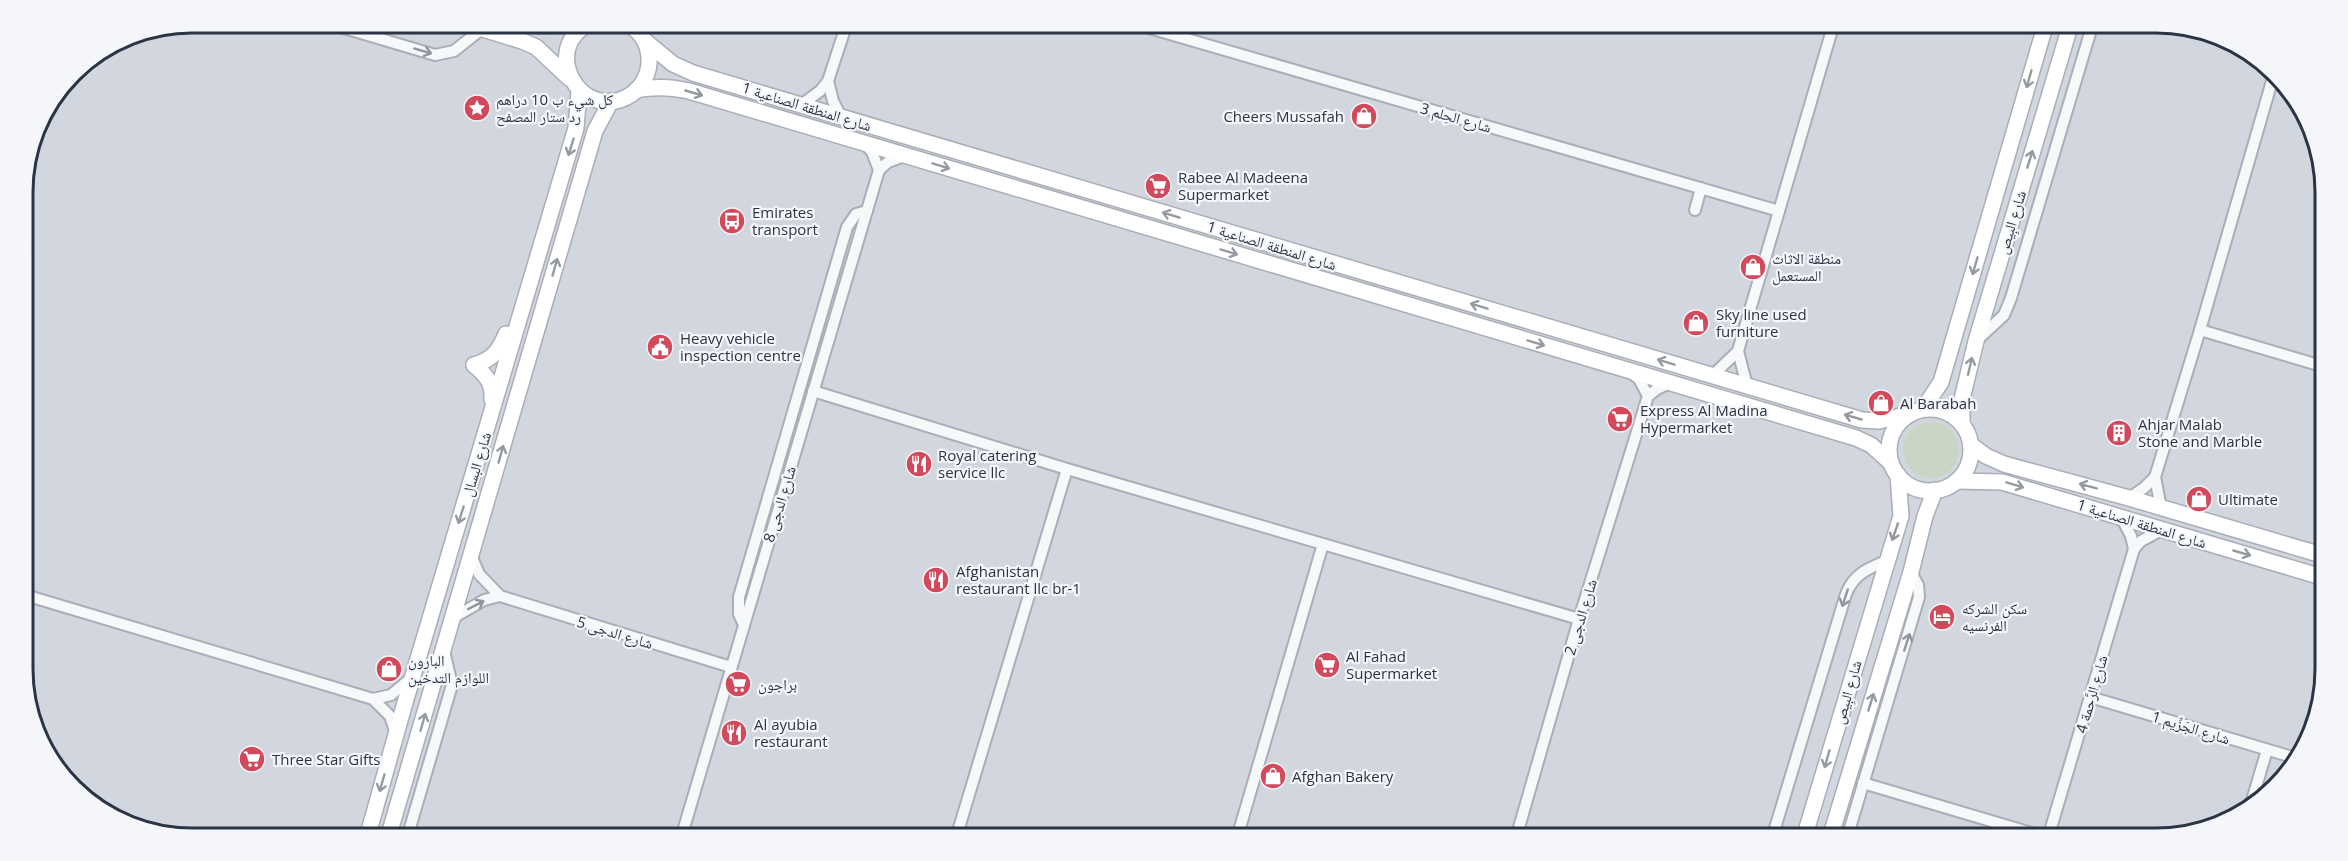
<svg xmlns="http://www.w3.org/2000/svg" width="2348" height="861" viewBox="0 0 2348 861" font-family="'Open Sans','Noto Naskh Arabic',sans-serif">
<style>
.built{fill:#d2d6de}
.green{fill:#c9d6c5}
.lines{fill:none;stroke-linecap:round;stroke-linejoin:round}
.street-casing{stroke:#a9aeb7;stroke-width:14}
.secondary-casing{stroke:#a9aeb7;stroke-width:18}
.street{stroke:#f7f8fa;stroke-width:10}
.secondary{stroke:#fff;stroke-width:15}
.oneway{stroke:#9196a0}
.oneway2{stroke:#959aa2}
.labels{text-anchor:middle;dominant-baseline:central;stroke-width:4.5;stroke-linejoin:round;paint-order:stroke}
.poi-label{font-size:15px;fill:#2b3445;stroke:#f4f6f9;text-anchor:start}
.street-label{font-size:15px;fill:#2b3445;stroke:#f4f6f9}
.rim{fill:none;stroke:#2b3445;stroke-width:3}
</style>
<rect width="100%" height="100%" fill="#e4e7ec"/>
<polygon class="built" points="192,23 2156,23 2210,31 2284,81 2324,170 2325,669 2317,723 2259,804 2167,838 192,838 138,830 64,780 26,702 23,181 40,117 80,65 127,35"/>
<circle class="green" cx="1931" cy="450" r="28"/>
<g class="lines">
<defs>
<g id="street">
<polyline points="327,23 435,55 454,51 483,28"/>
<polyline points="1132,23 1779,211"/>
<polyline points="828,81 833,101 841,117"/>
<polyline points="801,105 820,91 828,81 847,23"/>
<polyline points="879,170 888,162 904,156"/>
<polyline points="1695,210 1701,188"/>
<polyline points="2200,330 2325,367"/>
<polyline points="1976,341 2004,315 2011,298 2093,23"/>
<polyline points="1738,351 1747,386"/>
<polyline points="1631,373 1639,379 1648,396"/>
<polyline points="1712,376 1738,351 1834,23"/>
<polyline points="813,391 1067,469 1579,619"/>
<polyline points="2155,477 2161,508"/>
<polyline points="2129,498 2144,488 2155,477 2200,330 2274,74"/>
<polyline points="2121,517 2131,536 2134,549"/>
<polyline points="471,555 479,574 500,596 731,667"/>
<polyline points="25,595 373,699 390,716 396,734"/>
<polyline points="453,618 484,600 500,596"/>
<polyline points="744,625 739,614 739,597 847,227 856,214 867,211"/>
<polyline points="2090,697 2292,757"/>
<polyline points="373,699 391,695 411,678"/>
<polyline points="1863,783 2048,838"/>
<polyline points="2250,807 2267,750"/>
<polyline points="407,838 452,685 444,651"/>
<polyline points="681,838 879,170 872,152 864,143"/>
<polyline points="956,838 1067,469"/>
<polyline points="1237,838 1323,544"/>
<polyline points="1516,838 1579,619 1648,396 1657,389 1670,383"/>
<path d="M 1772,838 L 1846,594 C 1854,574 1867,569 1886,561"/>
<polyline points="1847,838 1919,597 1918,585 1911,572"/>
<polyline points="2048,838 2134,549 2141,541 2161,530"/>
</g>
<g id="secondary">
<polyline points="463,23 522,41 536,47 569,78"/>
<polyline points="524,23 542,26 586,25"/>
<path d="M 591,23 C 537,47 582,127 632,94 C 643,86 650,72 649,58 C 648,42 639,29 624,23"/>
<polyline points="644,40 673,64 693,73 1862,420 1879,421 1910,414"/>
<path d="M 636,90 C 655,86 670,87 689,91 L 1856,438 L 1871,445 L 1891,463"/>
<path d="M 474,365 C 492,360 499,351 506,334"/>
<path d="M 474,365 C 487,376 493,383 492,400"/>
<polyline points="1923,409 1941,382 2046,23"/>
<circle cx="1930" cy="450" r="41"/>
<polyline points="1962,424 1962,399 1976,341 2071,23"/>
<polyline points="1971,445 1986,456 2004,464 2129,498 2325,556"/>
<polyline points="1957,481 2002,482 2325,578"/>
<polyline points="367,838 404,706 576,128 579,90"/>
<polyline points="388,838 595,131 611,101"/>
<polyline points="1804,838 1901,516 1898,475"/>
<polyline points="1830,838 1911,572 1925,516 1935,490"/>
</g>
</defs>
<use href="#street" class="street-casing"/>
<use href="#secondary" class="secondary-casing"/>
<use href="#street" class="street"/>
<use href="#secondary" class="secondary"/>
</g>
<defs><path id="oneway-shaft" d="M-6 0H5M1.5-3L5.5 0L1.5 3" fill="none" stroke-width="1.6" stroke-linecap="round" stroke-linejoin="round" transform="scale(1.5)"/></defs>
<g class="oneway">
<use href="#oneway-shaft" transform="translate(423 51) rotate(16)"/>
<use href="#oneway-shaft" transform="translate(1845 598) rotate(108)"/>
<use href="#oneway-shaft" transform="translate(476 605) rotate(-27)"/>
<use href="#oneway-shaft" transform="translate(1907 642) rotate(-72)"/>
</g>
<g class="oneway2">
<use href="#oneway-shaft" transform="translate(2029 79) rotate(106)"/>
<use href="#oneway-shaft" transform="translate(694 93) rotate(16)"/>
<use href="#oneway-shaft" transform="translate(571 147) rotate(107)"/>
<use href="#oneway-shaft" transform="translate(2030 159) rotate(-73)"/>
<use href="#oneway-shaft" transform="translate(941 166) rotate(17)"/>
<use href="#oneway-shaft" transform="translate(1171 215) rotate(-163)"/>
<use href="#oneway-shaft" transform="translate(1229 252) rotate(17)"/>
<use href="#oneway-shaft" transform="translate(1975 266) rotate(106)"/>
<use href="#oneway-shaft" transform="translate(555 267) rotate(-74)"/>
<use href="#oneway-shaft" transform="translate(1479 306) rotate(-163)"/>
<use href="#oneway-shaft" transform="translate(1536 343) rotate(17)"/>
<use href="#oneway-shaft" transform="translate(1666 362) rotate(-163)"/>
<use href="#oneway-shaft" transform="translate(1970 366) rotate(-77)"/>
<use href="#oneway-shaft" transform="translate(1853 417) rotate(-164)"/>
<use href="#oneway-shaft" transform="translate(501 454) rotate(-74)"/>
<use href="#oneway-shaft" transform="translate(2015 485) rotate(17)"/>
<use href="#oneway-shaft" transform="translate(2088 486) rotate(-165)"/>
<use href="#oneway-shaft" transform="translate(461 515) rotate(107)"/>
<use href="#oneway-shaft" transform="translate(1895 532) rotate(109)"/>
<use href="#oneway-shaft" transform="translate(2242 553) rotate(16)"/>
<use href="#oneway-shaft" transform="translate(1871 702) rotate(-73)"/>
<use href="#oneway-shaft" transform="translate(423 722) rotate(-74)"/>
<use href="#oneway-shaft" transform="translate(1827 759) rotate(106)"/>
<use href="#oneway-shaft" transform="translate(382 783) rotate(106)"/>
</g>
<defs>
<symbol id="sight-disc" viewBox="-11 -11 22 22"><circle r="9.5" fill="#d1495b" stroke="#f4f6f9"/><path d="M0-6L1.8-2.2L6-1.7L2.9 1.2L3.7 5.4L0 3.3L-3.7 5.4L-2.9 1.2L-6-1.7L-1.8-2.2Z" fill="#fff"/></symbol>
<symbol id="shop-disc" viewBox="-11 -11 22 22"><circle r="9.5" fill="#d1495b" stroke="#f4f6f9"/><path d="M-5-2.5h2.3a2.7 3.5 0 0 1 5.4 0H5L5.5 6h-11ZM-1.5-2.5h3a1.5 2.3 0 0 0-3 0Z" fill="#fff"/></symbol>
<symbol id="supermarket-disc" viewBox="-11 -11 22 22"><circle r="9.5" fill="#d1495b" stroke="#f4f6f9"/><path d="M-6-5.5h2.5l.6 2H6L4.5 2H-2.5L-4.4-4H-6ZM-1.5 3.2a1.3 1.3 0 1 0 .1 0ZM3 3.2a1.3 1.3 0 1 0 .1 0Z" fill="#fff"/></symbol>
<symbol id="bus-disc" viewBox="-11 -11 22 22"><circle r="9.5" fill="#d1495b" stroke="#f4f6f9"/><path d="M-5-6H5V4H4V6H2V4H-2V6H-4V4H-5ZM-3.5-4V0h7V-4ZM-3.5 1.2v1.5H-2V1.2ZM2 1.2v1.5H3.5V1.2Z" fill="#fff"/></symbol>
<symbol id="civic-disc" viewBox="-11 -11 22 22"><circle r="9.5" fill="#d1495b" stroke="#f4f6f9"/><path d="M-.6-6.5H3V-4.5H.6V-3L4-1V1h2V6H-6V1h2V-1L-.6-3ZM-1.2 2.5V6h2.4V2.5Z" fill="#fff"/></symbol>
<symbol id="building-disc" viewBox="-11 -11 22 22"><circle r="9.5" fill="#d1495b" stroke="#f4f6f9"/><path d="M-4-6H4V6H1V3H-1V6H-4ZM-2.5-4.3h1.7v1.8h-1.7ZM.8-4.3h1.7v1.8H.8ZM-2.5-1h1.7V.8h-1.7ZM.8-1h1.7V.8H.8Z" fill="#fff"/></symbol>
<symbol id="restaurant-disc" viewBox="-11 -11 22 22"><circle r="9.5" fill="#d1495b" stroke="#f4f6f9"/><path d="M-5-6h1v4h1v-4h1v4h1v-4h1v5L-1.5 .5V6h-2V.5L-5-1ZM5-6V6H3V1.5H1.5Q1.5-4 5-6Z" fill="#fff"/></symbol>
<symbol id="hotel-disc" viewBox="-11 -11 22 22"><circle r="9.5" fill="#d1495b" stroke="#f4f6f9"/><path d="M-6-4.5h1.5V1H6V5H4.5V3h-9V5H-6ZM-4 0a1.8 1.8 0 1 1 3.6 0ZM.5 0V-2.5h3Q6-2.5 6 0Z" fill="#fff"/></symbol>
</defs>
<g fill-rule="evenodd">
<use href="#sight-disc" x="462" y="93" width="30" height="30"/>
<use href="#shop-disc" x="1349" y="101" width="30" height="30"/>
<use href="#supermarket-disc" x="1143" y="171" width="30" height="30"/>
<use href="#bus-disc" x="717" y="206" width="30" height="30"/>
<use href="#shop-disc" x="1738" y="252" width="30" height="30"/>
<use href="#shop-disc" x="1681" y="308" width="30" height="30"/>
<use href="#civic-disc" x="645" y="332" width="30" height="30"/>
<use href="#shop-disc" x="1866" y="388" width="30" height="30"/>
<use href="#supermarket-disc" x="1605" y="404" width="30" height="30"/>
<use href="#building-disc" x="2104" y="418" width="30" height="30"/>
<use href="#restaurant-disc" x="904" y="449" width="30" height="30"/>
<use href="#shop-disc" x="2184" y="484" width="30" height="30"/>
<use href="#restaurant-disc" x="921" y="565" width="30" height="30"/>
<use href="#hotel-disc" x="1927" y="602" width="30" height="30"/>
<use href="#supermarket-disc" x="1312" y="650" width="30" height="30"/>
<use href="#shop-disc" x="374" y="654" width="30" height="30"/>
<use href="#supermarket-disc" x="723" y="669" width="30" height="30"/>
<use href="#restaurant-disc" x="719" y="718" width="30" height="30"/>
<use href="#supermarket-disc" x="237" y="744" width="30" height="30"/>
<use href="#shop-disc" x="1258" y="761" width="30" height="30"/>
</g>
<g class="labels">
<g class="poi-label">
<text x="496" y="99">كل شيء ب 10 دراهم<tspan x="496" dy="17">رد ستار المصفح</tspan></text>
<text x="1344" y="116" text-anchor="end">Cheers Mussafah</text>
<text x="1178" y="177">Rabee Al Madeena<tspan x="1178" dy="17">Supermarket</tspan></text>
<text x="752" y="212">Emirates<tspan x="752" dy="17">transport</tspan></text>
<text x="1772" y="258">منطقة الاثاث<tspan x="1772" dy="17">المستعمل</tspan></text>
<text x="1716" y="314">Sky line used<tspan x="1716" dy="17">furniture</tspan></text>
<text x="680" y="338">Heavy vehicle<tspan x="680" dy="17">inspection centre</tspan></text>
<text x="1900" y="403">Al Barabah</text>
<text x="1640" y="410">Express Al Madina<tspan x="1640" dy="17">Hypermarket</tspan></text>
<text x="2138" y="424">Ahjar Malab<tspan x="2138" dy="17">Stone and Marble</tspan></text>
<text x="938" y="455">Royal catering<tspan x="938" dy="17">service llc</tspan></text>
<text x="2218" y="499">Ultimate</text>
<text x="956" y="571">Afghanistan<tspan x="956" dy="17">restaurant llc br-1</tspan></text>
<text x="1962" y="608">سكن الشركه<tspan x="1962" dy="17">الفرنسيه</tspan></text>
<text x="1346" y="656">Al Fahad<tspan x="1346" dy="17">Supermarket</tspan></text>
<text x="408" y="660">البارون<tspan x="408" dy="17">اللوازم التدخين</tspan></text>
<text x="758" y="684">براجون</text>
<text x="754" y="724">Al ayubia<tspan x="754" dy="17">restaurant</tspan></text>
<text x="272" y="759">Three Star Gifts</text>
<text x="1292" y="776">Afghan Bakery</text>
</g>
<g class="street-label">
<text transform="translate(807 106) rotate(17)">شارع المنطقة الصناعية 1</text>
<text transform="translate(1456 117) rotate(16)">شارع الحِلم 3</text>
<text transform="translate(2011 222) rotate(-73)">شارع البِيص</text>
<text transform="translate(1272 245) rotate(17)">شارع المنطقة الصناعية 1</text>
<text transform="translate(476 464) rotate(-73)">شارع البسال</text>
<text transform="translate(779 504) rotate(-73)">شارع الدجى 8</text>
<text transform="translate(2142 523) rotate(17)">شارع المنطقة الصناعية 1</text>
<text transform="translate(1580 617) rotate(-73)">شارع الدجى 2</text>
<text transform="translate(615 632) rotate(17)">شارع الدجى 5</text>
<text transform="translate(1847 692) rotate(-74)">شارع البِيص</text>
<text transform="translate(2091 694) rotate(-74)">شارع الرَّحمة 4</text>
<text transform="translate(2191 727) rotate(17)">شارع الجَزِّيم 1</text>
</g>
</g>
<path d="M0 0H2348V861H0ZM192 33H2156A159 159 0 0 1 2315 192V669A159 159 0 0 1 2156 828H192A159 159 0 0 1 33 669V192A159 159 0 0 1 192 33Z" fill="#f4f6f9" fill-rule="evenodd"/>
<path class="rim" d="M192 33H2156A159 159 0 0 1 2315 192V669A159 159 0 0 1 2156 828H192A159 159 0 0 1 33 669V192A159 159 0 0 1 192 33Z"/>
</svg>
